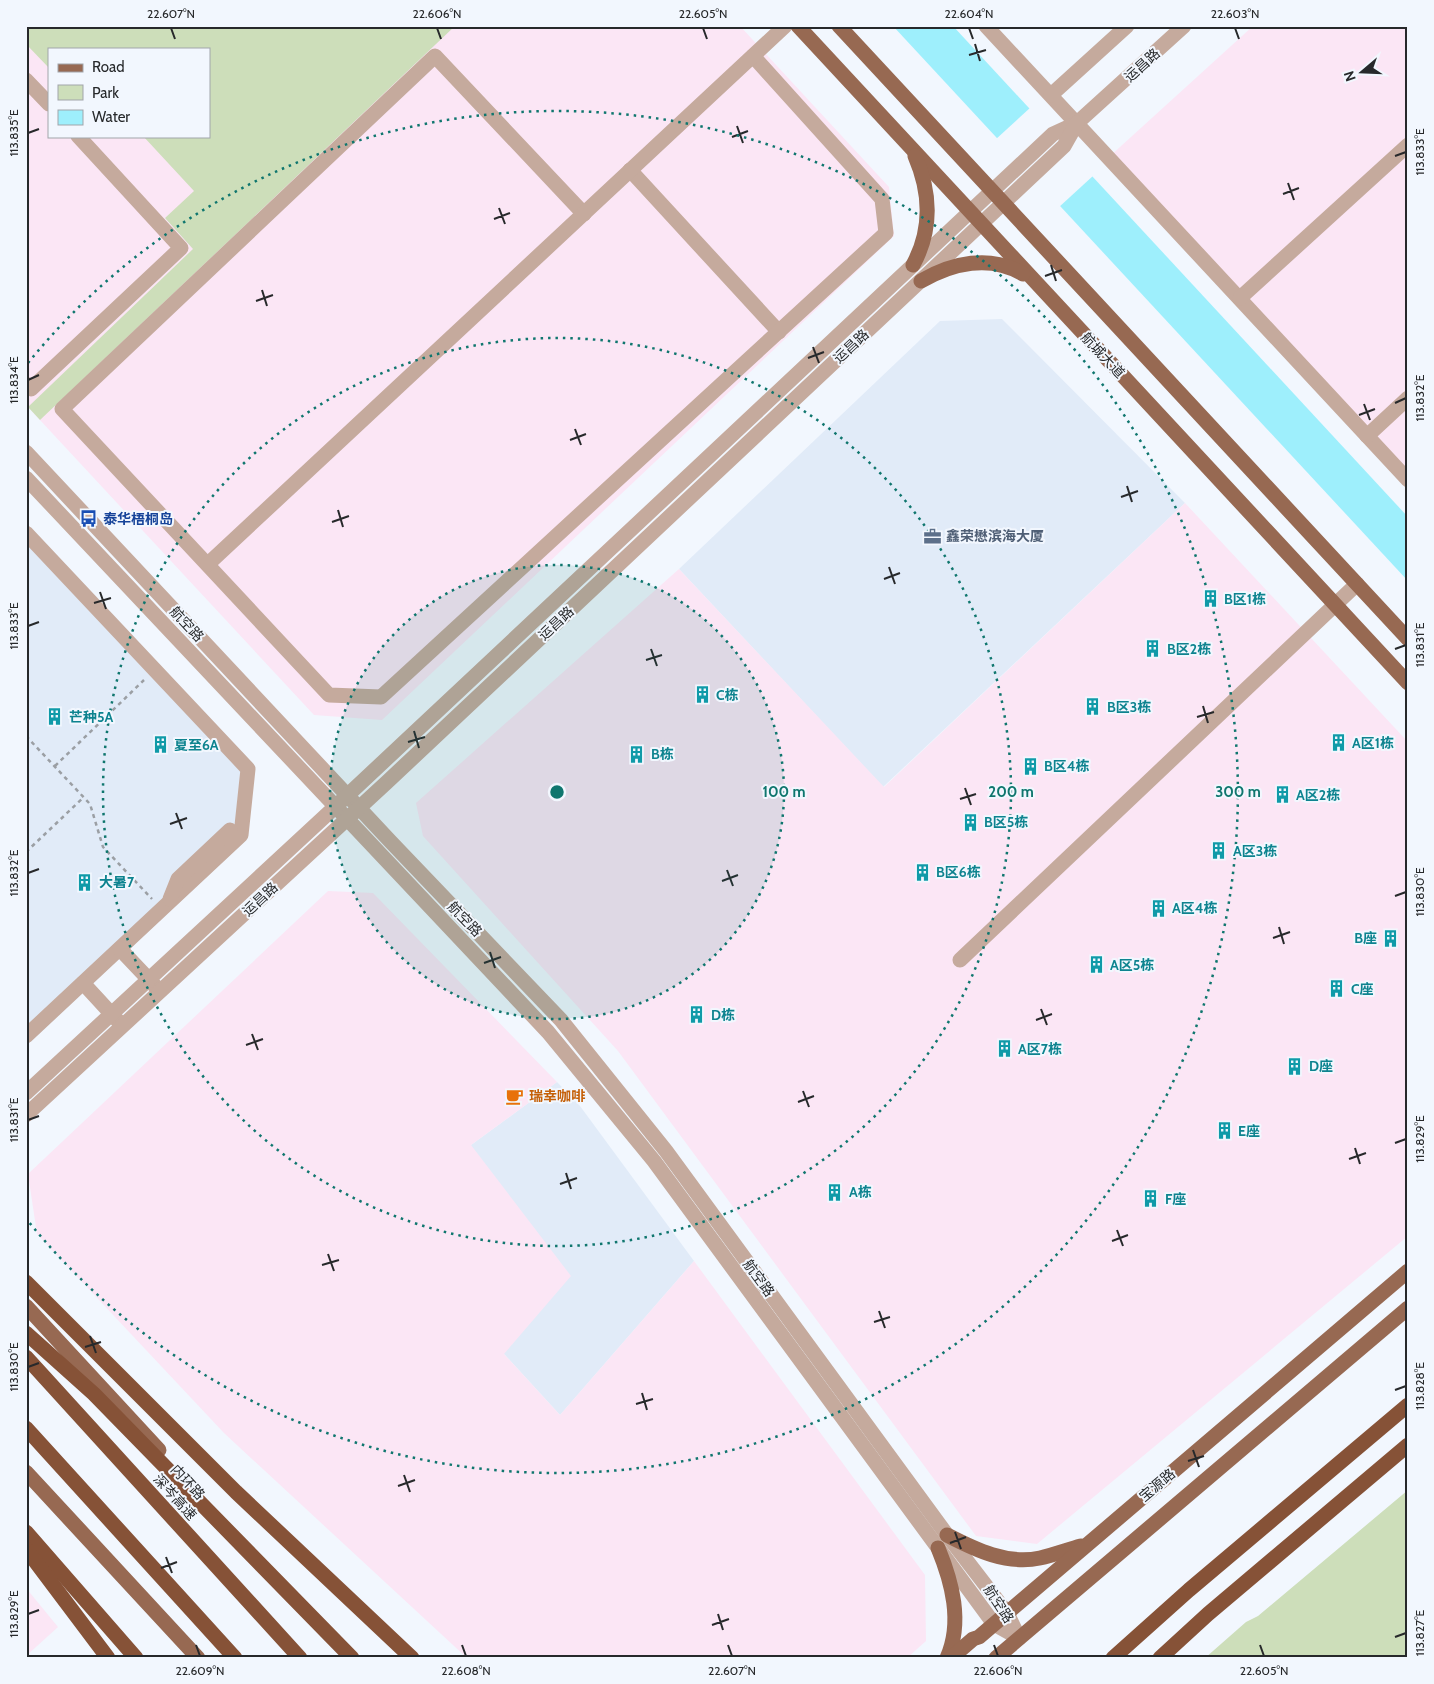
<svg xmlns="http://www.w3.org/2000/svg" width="1434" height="1684" viewBox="0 0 1434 1684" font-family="Cabin,'Noto Sans SC',sans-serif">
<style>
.built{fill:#e1ebf8}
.industrial{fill:#fbe6f5;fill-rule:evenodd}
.green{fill:#cddeba}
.water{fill:#9eeffc}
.pier{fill:#f2f7fe}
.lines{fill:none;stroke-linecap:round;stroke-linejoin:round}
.path{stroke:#9b9fa4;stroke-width:2.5;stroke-dasharray:4 4;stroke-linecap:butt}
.minor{stroke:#c5aa9d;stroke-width:15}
.major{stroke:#976952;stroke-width:15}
.highway{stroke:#865237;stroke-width:15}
.ticks{fill:none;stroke:#27292b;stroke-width:2}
.ring{fill:none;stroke:#0f766e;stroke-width:2.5;stroke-dasharray:2.5 5}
.labels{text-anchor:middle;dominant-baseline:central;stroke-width:4;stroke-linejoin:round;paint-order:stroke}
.street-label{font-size:14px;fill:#27292b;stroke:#f2f7fe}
.transit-label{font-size:14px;font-weight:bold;fill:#164399;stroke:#f2f7fe;text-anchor:start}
.service-label{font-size:14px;font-weight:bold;fill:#4e5e75;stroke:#f2f7fe;text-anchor:start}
.culture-label{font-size:14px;font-weight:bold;fill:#0d838f;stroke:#f2f7fe;text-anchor:start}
.food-label{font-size:14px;font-weight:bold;fill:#c56008;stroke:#f2f7fe;text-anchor:start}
.centre{fill:#0f766e;stroke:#f2f7fe;stroke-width:2.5}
.ring-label{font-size:15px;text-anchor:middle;font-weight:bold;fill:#0f766e;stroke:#f2f7fe;stroke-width:4;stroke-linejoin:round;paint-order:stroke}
.neatline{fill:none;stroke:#27292b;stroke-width:2}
.ticks-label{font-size:12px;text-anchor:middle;fill:#27292b}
</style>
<rect width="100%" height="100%" fill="#f2f7fe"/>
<g class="built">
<polygon points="1002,319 1185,503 883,787 679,569 940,321"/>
<polygon points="26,524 254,765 246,840 26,1046"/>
<polygon points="557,1082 580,1106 694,1261 560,1415 504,1354 471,1145"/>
</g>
<g class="industrial">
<path d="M 26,26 L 740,26 L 889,187 L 894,236 L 382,720 L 314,715 L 26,405 ZM 49,49 L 209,49 L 209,136 L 49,136 Z"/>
<polygon points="1253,26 1408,26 1408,480 1109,157"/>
<polygon points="1185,503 1408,742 1408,1236 1037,1544 976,1536 618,1051 423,836 416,803 679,569 884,787"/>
<polygon points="328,891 373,893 557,1082 471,1145 571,1276 504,1354 560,1415 694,1261 925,1575 926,1641 907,1658 467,1658 224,1433 37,1234 28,1174"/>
<polygon points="26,1588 58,1627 26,1656"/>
</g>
<g class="green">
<polygon points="32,26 455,26 40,420 28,407 193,249 165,218 194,191 143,136 209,136 209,49 49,49 49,68 26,44 26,32"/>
<polygon points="1408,1490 1408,1658 1205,1658 1246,1622 1258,1616"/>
</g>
<polygon class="water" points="893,26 953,26 1408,517 1408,581"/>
<polygon class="pier" points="1031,107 1094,175 1058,208 995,140"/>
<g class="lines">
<g class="path">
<polyline points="26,736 90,804 103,847 152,899"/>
<polyline points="55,766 144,680"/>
<polyline points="26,852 84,797"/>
</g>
<g class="minor">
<polyline points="986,26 1408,480"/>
<polyline points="26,80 49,104"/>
<polyline points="1051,95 1127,26"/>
<polyline points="630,170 779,332"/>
<polyline points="584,214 435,56 62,409 329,695 381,697 886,233 882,199 753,56"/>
<polyline points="1240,298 1408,145"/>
<polyline points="26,384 31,389 181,248 78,136"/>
<polyline points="1367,436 1408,398"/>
<polyline points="26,452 390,841 561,1020 666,1151 947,1535 1007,1613 1019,1638"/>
<polyline points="26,478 548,1032 654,1161 994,1624 1019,1638"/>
<polyline points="26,533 248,769 241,835 26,1036"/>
<polyline points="208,564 785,26"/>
<polyline points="170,899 178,879 230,830"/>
<polyline points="120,949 155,986"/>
<polyline points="960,960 1357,584"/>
<polyline points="83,983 118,1021"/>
<polyline points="26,1093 335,807 1053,134 1077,123 1184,26"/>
<polyline points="26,1115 386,783 1064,146 1077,123"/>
</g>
<g class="major">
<polyline points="798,26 1408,683"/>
<polyline points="839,26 1408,639"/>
<path d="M 913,265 C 932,230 931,193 915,156"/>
<path d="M 921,281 C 952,263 990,254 1023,274"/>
<polyline points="26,1306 159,1450"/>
<polyline points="26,1472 198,1658"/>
<path d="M 947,1535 C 976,1550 1007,1565 1040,1558 C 1053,1555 1067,1550 1081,1546"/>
<path d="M 938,1548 C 952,1582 963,1622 947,1658"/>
<polyline points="951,1658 973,1639 979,1637 1408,1271"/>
<polyline points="996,1658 1408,1308"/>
</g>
<g class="highway">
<polyline points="26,1282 236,1492 412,1658"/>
<polyline points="26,1333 94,1394 352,1658"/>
<polyline points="26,1357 300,1658"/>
<polyline points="26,1428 235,1658"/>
<polyline points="26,1532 136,1658"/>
<polyline points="26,1549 108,1658"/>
<polyline points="1113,1658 1189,1590 1408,1405"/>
<polyline points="1160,1658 1208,1614 1408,1445"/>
</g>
</g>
<path class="ticks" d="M 171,28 L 175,39M 437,28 L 441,39M 703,28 L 707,39M 969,28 L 973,39M 1235,28 L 1239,39M 975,44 L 980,61M 969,55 L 986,50M 737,126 L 743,143M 28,133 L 39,129M 732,137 L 748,131M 1395,156 L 1406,152M 1288,183 L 1294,200M 1283,194 L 1299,188M 499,208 L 505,224M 494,219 L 510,213M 1051,265 L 1056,281M 1045,276 L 1062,270M 262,290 L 267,306M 256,301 L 273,295M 813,347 L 819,363M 808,358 L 824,352M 28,380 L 39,375M 1395,403 L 1406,398M 1364,404 L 1370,420M 1359,415 L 1375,409M 575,429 L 581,445M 570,440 L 586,434M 1127,486 L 1132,502M 1121,497 L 1138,491M 338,510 L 343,527M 332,522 L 349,516M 889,567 L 895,584M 884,579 L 900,573M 100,592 L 106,609M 94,603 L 111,598M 28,626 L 39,622M 651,649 L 657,666M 1395,649 L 1406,645M 646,660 L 662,655M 1203,706 L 1208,723M 1197,717 L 1214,712M 414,731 L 419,748M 408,742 L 425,737M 965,788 L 971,805M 960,799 L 976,794M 176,813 L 182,829M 170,824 L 187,818M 727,870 L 733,886M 28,873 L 39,869M 722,881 L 738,875M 1395,896 L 1406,892M 1279,927 L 1284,944M 1273,938 L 1290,932M 490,952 L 495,968M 484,963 L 501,957M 1041,1009 L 1047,1025M 1036,1020 L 1052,1014M 252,1034 L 258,1050M 246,1045 L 263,1039M 803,1091 L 809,1107M 798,1102 L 814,1096M 28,1120 L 39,1116M 1395,1143 L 1406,1139M 1355,1148 L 1360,1164M 1349,1159 L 1366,1153M 566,1173 L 571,1189M 560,1184 L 577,1178M 1117,1230 L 1123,1246M 1112,1241 L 1128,1235M 328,1254 L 334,1271M 322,1265 L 339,1260M 879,1311 L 885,1328M 874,1322 L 890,1317M 90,1336 L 96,1353M 85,1347 L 101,1342M 28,1367 L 39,1363M 1395,1390 L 1406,1386M 642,1393 L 647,1410M 636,1404 L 653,1399M 1193,1450 L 1199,1467M 1188,1461 L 1204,1456M 404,1475 L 410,1492M 398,1486 L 415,1480M 955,1532 L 961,1549M 950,1543 L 966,1537M 166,1557 L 172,1573M 161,1568 L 177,1562M 28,1614 L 39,1610M 718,1614 L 723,1630M 712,1625 L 729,1619M 1395,1637 L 1406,1633M 196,1645 L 200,1656M 462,1645 L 466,1656M 728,1645 L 732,1656M 994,1645 L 998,1656M 1260,1645 L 1264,1656"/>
<circle cx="557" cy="792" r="227" fill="#0f766e" fill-opacity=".12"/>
<g class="ring">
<circle cx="557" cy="792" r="227"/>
<circle cx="557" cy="792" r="454"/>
<path d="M28 363A681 681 0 1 1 28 1221"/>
</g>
<defs>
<symbol id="bus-bare" viewBox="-9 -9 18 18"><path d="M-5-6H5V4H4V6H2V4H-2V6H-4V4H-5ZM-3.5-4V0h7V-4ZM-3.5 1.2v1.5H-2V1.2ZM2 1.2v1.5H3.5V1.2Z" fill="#1a4fb4" stroke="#f2f7fe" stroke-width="2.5" paint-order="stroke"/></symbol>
<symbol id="office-bare" viewBox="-9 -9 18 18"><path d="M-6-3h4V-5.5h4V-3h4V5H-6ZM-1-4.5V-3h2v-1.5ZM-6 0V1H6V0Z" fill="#5c6f8a" stroke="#f2f7fe" stroke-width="2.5" paint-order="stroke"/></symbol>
<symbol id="building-bare" viewBox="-9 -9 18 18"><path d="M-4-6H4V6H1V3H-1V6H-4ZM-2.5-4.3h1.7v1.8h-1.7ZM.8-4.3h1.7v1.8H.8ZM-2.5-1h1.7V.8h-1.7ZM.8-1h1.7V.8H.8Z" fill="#0f9aa8" stroke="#f2f7fe" stroke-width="2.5" paint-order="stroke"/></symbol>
<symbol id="cafe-bare" viewBox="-9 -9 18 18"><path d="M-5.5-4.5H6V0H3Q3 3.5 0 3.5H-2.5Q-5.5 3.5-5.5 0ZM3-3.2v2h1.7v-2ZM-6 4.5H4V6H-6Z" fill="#e8710a" stroke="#f2f7fe" stroke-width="2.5" paint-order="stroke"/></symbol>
</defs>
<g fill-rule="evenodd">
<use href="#bus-bare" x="76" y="506" width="25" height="25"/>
<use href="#office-bare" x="920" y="524" width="25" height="25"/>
<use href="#building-bare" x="1198" y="586" width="25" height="25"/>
<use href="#building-bare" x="1140" y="636" width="25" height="25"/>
<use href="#building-bare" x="690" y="682" width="25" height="25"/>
<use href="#building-bare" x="1080" y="694" width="25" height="25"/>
<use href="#building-bare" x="42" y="704" width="25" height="25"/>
<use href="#building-bare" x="1326" y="730" width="25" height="25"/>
<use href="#building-bare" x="148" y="732" width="25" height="25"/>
<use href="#building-bare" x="624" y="742" width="25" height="25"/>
<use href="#building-bare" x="1018" y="754" width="25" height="25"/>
<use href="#building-bare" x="1270" y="782" width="25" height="25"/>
<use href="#building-bare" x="958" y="810" width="25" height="25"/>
<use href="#building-bare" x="1206" y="838" width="25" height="25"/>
<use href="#building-bare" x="910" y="860" width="25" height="25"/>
<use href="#building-bare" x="72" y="870" width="25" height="25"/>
<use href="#building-bare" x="1146" y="896" width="25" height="25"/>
<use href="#building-bare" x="1378" y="926" width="25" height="25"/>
<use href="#building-bare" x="1084" y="952" width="25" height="25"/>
<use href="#building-bare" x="1324" y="976" width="25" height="25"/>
<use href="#building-bare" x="684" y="1002" width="25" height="25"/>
<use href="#building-bare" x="992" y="1036" width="25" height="25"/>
<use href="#building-bare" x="1282" y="1054" width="25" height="25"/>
<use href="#cafe-bare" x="502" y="1084" width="25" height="25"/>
<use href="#building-bare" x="1212" y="1118" width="25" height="25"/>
<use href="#building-bare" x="822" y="1180" width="25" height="25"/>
<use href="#building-bare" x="1138" y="1186" width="25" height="25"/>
</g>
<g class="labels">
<g class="street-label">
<text transform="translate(1142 65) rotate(-42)">运昌路</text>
<text transform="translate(851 346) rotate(-43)">运昌路</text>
<text transform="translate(1103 355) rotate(47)">航城大道</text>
<text transform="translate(556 623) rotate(-43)">运昌路</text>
<text transform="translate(187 624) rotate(47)">航空路</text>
<text transform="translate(260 899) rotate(-43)">运昌路</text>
<text transform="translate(465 919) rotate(46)">航空路</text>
<text transform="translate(759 1278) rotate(54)">航空路</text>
<text transform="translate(188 1482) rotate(47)">内环路</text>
<text transform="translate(1157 1485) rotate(-40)">宝源路</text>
<text transform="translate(175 1497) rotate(48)">深岑高速</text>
<text transform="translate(999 1604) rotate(57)">航空路</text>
</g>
<g class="transit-label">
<text x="103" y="519">泰华梧桐岛</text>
</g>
<g class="service-label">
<text x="946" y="536">鑫荣懋滨海大厦</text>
</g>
<g class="culture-label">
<text x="1224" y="599">B区1栋</text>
<text x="1167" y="649">B区2栋</text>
<text x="716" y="695">C栋</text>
<text x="1107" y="707">B区3栋</text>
<text x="69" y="717">芒种5A</text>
<text x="1352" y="743">A区1栋</text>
<text x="174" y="745">夏至6A</text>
<text x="651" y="754">B栋</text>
<text x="1044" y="766">B区4栋</text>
<text x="1296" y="795">A区2栋</text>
<text x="984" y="822">B区5栋</text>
<text x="1233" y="851">A区3栋</text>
<text x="936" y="872">B区6栋</text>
<text x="99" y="882">大暑7</text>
<text x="1172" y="908">A区4栋</text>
<text x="1377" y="938" text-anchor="end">B座</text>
<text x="1110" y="965">A区5栋</text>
<text x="1351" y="989">C座</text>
<text x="711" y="1015">D栋</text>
<text x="1018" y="1049">A区7栋</text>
<text x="1309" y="1066">D座</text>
<text x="1238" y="1131">E座</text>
<text x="849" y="1192">A栋</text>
<text x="1165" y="1199">F座</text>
</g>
<g class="food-label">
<text x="529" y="1096">瑞幸咖啡</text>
</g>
</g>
<circle cx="557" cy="792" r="8" class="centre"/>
<g class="ring-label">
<text x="784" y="797">100 m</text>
<text x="1011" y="797">200 m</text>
<text x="1238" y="797">300 m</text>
</g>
<rect width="1434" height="1684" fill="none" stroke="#f2f7fe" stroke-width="55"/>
<rect x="48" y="48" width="162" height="90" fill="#f2f7fe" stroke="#a1a5aa"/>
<rect x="58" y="64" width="25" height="8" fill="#976952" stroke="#a1a5aa"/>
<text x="92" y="72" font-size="15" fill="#27292b">Road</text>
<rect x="58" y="85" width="25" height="15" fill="#cddeba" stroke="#a1a5aa"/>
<text x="92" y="98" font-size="15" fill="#27292b">Park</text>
<rect x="58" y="110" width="25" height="15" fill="#9eeffc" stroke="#a1a5aa"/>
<text x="92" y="122" font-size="15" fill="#27292b">Water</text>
<g transform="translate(1362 72) rotate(251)" stroke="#f2f7fe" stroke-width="4" paint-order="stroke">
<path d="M0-4L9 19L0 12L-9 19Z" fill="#27292b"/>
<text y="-8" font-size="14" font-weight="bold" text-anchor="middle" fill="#27292b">N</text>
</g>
<rect x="28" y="28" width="1378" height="1628" class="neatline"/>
<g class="ticks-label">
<text x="171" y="18">22.607°N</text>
<text x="437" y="18">22.606°N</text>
<text x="703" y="18">22.605°N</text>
<text x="969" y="18">22.604°N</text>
<text x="1235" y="18">22.603°N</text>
<text transform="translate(14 133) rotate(-90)" y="4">113.835°E</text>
<text transform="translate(1420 152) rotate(-90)" y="4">113.833°E</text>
<text transform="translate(14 380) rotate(-90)" y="4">113.834°E</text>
<text transform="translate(1420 398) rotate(-90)" y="4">113.832°E</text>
<text transform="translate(14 626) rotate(-90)" y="4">113.833°E</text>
<text transform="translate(1420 645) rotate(-90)" y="4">113.831°E</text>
<text transform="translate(14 873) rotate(-90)" y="4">113.832°E</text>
<text transform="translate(1420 892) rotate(-90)" y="4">113.830°E</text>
<text transform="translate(14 1120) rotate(-90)" y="4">113.831°E</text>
<text transform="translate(1420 1139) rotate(-90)" y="4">113.829°E</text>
<text transform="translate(14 1367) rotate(-90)" y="4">113.830°E</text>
<text transform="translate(1420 1386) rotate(-90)" y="4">113.828°E</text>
<text transform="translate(14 1614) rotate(-90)" y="4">113.829°E</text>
<text transform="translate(1420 1633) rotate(-90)" y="4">113.827°E</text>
<text x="200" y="1675">22.609°N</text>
<text x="466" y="1675">22.608°N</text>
<text x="732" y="1675">22.607°N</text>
<text x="998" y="1675">22.606°N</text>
<text x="1264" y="1675">22.605°N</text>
</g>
</svg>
